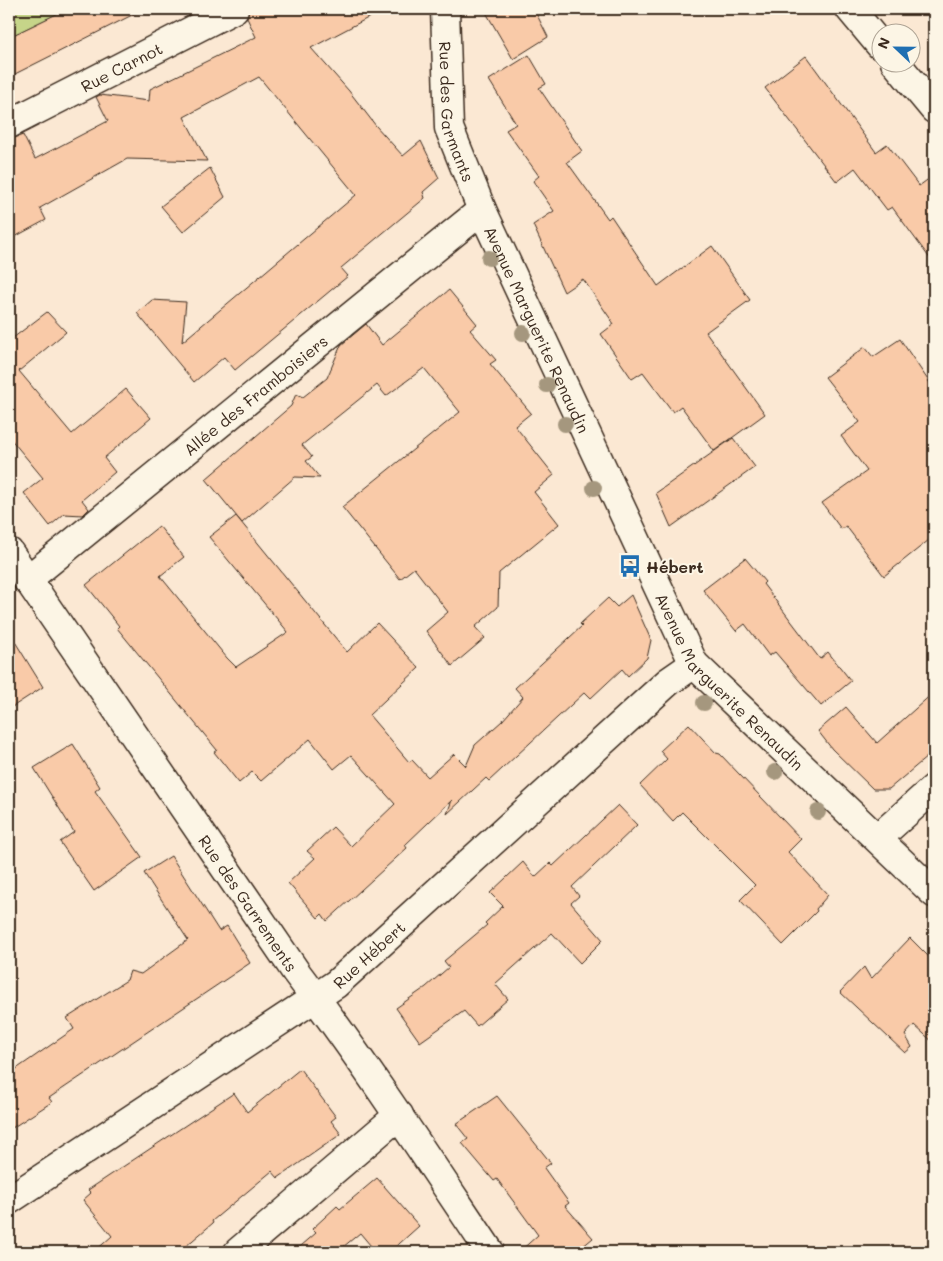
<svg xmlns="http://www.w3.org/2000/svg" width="943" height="1261" viewBox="0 0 943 1261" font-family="Mali,sans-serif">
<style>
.green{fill:#c6d589;stroke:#808054}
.building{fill:#f9caa8;stroke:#3b2a1e}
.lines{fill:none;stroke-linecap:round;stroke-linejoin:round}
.minor-casing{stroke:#3b2a1e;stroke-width:31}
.minor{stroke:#fcf5e5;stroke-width:28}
.tree{fill:#a5977e}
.labels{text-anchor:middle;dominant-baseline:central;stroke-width:4;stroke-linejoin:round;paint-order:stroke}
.street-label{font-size:16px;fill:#3b2a1e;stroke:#fcf5e5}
.poi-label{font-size:16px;font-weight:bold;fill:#3b2a1e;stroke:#fcf5e5;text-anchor:start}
</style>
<rect width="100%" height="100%" fill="#fbe8d3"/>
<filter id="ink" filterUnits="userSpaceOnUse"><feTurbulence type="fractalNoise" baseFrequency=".02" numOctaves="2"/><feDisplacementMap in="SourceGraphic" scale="10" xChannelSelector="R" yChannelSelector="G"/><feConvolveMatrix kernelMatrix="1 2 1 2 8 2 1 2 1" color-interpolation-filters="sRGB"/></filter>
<g filter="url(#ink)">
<polygon class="green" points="9,9 67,9 9,37"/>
<g class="building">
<polygon points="67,9 144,9 9,77 9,37"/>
<polygon points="249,9 385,9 311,48 349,91 376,126 403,156 421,141 439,178 423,192 425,198 341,268 348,276 235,370 224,357 194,382 137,313 152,300 186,302 182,342 356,195 259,77 184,117 207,161 127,159 40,208 46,220 9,240 9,140 23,135 35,159 108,121 96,97 100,95 149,101 150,89 256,37 247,18"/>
<polygon points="484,9 534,9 548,37 513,59"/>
<polygon points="529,55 546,84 539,88 582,151 567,162 608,219 611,216 658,286 712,246 750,300 706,332 765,414 714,451 681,406 673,412 643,372 632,379 601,334 614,324 583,279 564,292 533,225 554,211 533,181 539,176 506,130 516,124 489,80"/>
<polygon points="806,56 876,152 887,144 919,186 934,175 934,264 892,207 887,210 855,168 837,182 765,88"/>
<polygon points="210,168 225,197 183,232 161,206"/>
<polygon points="449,290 477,324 470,330 496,360 490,364 531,413 515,426 554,475 534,492 559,524 499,573 498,607 475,627 485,638 452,666 426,631 448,612 414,568 400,579 342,507 460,412 424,368 386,396 377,385 302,445 312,457 306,461 320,478 295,477 242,523 206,479 291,406 296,394 303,397 327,378 341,345 366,324 382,345"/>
<polygon points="47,312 66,332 19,371 72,434 126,389 151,418 104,458 115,472 82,500 89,509 83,515 64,514 50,526 24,493 43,478 9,437 9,341"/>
<polygon points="900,339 934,389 934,536 884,576 846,526 841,529 822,503 867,471 841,436 860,422 825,377 865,347 873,357"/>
<polygon points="733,438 755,467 671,527 656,493"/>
<polygon points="236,516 347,652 377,623 419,668 369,715 409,762 412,760 428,777 454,754 466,766 475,745 502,721 523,697 515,688 582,626 580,624 608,598 617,607 631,595 651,640 647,658 628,676 622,669 591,698 585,692 489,781 486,778 447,814 452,800 405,845 407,848 327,921 322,914 318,918 288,883 315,858 307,851 333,827 351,846 395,804 351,755 334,769 310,739 261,781 252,772 239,783 214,752 217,750 117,628 119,626 86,585 159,526 184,557 160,576 227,658 236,667 288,632 209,537"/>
<polygon points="745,558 765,582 763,584 820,659 828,652 851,681 821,706 775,652 769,656 745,624 736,631 703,590"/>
<polygon points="9,632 43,687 9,709"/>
<polygon points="934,692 934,751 889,789 873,789 832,749 818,731 846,707 877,743"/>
<polygon points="689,724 716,753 720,754 801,839 788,852 828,895 816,909 817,911 783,945 740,900 755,885 682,812 673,821 640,785 667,759 660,751"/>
<polygon points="73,744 100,787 95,791 142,857 94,891 60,842 74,832 34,768"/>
<polygon points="618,805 637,825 572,887 579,896 571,903 603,940 580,963 552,933 495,984 508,999 477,1026 464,1011 420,1042 396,1008 426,987 449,967 444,961 487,925 485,923 503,906 490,893 523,862 535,877 550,863 553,866"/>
<polygon points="171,856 219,931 227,926 250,963 49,1098 52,1102 9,1130 9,1074 74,1029 67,1018 127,980 130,971 141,974 188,940 144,873"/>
<polygon points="910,938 934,962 934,1043 914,1025 905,1035 912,1047 905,1053 840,992 864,967 871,979"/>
<polygon points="300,1069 336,1117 331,1121 341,1134 278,1178 272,1171 212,1221 213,1223 179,1252 94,1252 112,1236 83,1200 91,1193 88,1190 234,1093 247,1112"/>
<polygon points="497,1096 551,1163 544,1168 569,1203 565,1206 593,1238 576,1252 519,1252 538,1235 497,1179 494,1181 462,1143 468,1139 456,1124"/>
<polygon points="377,1178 419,1226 390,1252 376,1252 360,1233 337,1252 294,1252 316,1233 312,1229 337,1206 340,1209"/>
</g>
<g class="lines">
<defs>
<g id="minor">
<path id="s1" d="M 445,9 L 449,128 L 482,210 L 694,664 L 934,893"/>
<polyline points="850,9 880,45"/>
<polyline points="895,62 934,109"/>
<path id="s2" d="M 9,124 L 234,9"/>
<path id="s3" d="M 9,552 L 296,972 C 365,1063 427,1158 490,1252"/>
<path id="s4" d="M 27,580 L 482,210"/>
<polyline points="878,838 934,788"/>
<path id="s5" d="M 9,1200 L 336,984 L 668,682 L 694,664"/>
<polyline points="238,1252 399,1115"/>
</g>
</defs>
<use href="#minor" class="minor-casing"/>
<use href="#minor" class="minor"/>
</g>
<g class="tree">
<circle cx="489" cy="258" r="8"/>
<circle cx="523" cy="333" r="8"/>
<circle cx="547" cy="385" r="8"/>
<circle cx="565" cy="424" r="8"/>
<circle cx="594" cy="488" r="8"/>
<circle cx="704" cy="703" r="8"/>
<circle cx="775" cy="772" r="8"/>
<circle cx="818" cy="812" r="8"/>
</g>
</g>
<defs>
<symbol id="bus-bare" viewBox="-9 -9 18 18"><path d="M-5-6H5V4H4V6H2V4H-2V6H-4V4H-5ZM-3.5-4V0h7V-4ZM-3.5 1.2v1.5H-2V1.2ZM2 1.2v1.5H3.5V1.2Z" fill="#1f6fb2" stroke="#fcf5e5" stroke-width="2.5" paint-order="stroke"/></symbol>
</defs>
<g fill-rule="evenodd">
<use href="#bus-bare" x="614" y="550" width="32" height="32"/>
</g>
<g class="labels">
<g class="street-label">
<text stroke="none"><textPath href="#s2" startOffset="126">Rue Carnot</textPath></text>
<text stroke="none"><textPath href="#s1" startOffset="104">Rue des Garmants</textPath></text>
<text stroke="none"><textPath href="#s1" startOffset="339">Avenue Marguerite Renaudin</textPath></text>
<text stroke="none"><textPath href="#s4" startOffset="294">Allée des Framboisiers</textPath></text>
<text stroke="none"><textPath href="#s1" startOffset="744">Avenue Marguerite Renaudin</textPath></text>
<text stroke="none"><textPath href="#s3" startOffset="425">Rue des Garrements</textPath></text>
<text stroke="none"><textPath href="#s5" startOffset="436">Rue Hébert</textPath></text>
</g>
<g class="poi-label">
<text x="646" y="566">Hébert</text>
</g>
</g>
<rect width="943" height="1261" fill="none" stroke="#fcf5e5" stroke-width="30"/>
<rect x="15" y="15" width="913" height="1231" fill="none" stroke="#3b2a1e" stroke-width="2" filter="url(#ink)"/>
<g transform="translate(896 48) rotate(292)"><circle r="24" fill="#fcf5e5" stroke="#afa495"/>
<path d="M0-4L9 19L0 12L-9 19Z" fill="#1f6fb2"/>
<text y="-8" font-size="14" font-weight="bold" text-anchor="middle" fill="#3b2a1e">N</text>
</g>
</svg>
